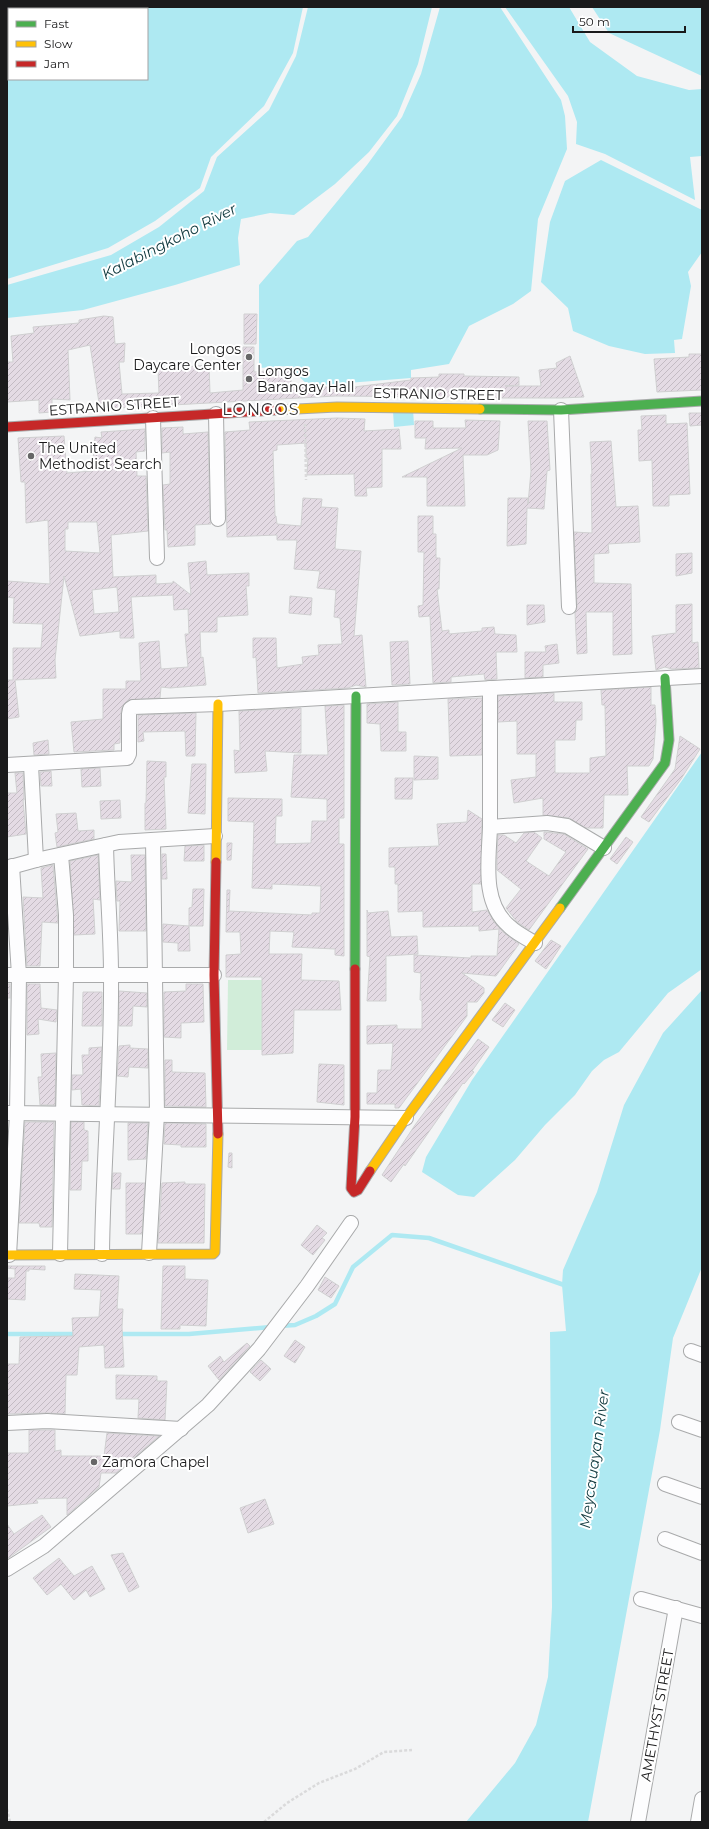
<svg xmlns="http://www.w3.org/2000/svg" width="709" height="1829" viewBox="0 0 709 1829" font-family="Montserrat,sans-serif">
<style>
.park{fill:#d1edd9}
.water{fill:#aee9f2;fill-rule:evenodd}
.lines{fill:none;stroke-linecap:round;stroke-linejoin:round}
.stream{stroke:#aee9f2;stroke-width:4.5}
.building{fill:url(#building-hatch);stroke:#d0d0d1;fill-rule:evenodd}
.street-casing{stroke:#a9aaab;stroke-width:16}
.fast-casing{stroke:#a9aaab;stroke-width:11}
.slow-casing{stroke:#a9aaab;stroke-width:11}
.jam-casing{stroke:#a9aaab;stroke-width:11}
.path{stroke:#dadadb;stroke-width:2.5;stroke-dasharray:3 2;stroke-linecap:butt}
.street{stroke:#fdfdfe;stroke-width:14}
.fast{stroke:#4caf50;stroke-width:9}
.slow{stroke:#ffc107;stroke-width:9}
.jam{stroke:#c62828;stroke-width:9}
.poi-dot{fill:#666667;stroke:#fff;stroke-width:1.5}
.labels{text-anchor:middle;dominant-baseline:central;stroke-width:4;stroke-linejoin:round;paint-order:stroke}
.poi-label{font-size:14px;fill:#1a1a1b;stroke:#fff;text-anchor:start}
.street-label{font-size:14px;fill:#1a1a1b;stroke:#fff}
.water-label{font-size:15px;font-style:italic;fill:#0e373c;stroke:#fff}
.quarter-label{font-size:16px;letter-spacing:1px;fill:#333436;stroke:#fff}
</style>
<defs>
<pattern id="building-hatch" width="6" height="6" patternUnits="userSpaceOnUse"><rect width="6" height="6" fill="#e4dbe4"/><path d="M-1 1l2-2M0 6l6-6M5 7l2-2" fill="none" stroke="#c3bbc3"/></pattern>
</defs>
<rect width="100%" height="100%" fill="#f3f4f5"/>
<polygon class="park" points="228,980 263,980 262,1050 227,1050"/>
<g class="water">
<path d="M 7,7 L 303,7 L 293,53 L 264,106 L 211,157 L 200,188 L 155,221 L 108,248 L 7,279 ZM 9,9 L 147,9 L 147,79 L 9,79 Z"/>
<polygon points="308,7 432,7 418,64 397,116 369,152 335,184 294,215 270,213 241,219 238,238 240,265 175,285 83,310 7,318 7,285 111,255 159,227 204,191 217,157 269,110 296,56"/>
<polygon points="440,7 500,7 561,100 565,116 567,149 538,219 531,291 513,304 469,326 449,364 411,370 411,378 309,386 288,366 259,368 259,285 297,241 308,237 367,165 402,117 421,74"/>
<polygon points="505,7 569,7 590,42 637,76 689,90 702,89 702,156 690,157 695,200 605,154 576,144 577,122 568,96"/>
<polygon points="592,7 702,7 702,76 609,33"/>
<polygon points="601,160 702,210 702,252 688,272 691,286 682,339 674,340 675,353 645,354 609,346 573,331 568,308 541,282 550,222 565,181"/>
<polygon points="413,409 414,425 394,427 393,411"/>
<polygon points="702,752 702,969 668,993 619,1052 604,1060 592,1071 575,1095 545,1125 515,1160 474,1197 458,1195 422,1172 426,1157 472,1080"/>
<polygon points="702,990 702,1267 673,1338 660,1430 588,1822 466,1822 515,1763 536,1725 548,1677 552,1607 550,1332 566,1331 562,1285 563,1270 597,1192 624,1105 663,1033"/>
</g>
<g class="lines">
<g class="stream">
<polyline points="280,1326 295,1325 316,1316 335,1304 353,1267 392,1235 429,1238 567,1286"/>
<polyline points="7,1334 77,1334"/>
<polyline points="117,1334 189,1334 271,1327"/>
</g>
</g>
<g class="building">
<polygon points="244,314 257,314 256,344 244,344"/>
<polygon points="104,316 113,317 115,344 125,343 124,362 119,362 122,394 159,393 158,369 209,365 210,393 243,390 243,347 254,347 254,372 291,369 291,387 354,387 411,380 411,378 439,377 439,374 464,374 464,376 519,377 519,385 505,386 541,386 539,370 557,368 556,363 570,356 584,397 561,398 491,398 492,394 486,394 486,388 454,392 454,397 336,396 100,409 90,345 68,350 70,400 52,399 52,412 39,413 39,400 7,402 7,362 13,362 11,336 34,333 33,327 79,323 79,320"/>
<polygon points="689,354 702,354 702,390 657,392 654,359 689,357"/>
<polygon points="689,413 702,413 702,425 690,426"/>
<polygon points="666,415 666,424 687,423 690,494 669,495 669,506 653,506 652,460 639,461 638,430 642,430 641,416"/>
<polygon points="337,418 365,419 364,431 399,429 401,449 382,449 382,487 366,488 367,496 355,496 354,474 307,475 308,458 306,458 306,443 277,445 277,450 273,451 275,516 276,516 277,524 301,526 303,498 322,499 321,507 338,508 335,549 361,551 354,636 362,635 366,687 356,685 348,688 258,693 256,657 253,658 253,638 276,638 277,668 303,664 302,657 319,655 318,645 342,644 340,618 334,617 336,590 317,588 320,571 294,569 297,540 277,540 277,535 227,537 225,432 250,430 249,422"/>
<polygon points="465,420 500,421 498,450 487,455 463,455 465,506 427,506 427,477 402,477 462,448 425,449 426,438 415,438 415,421 433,421 433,428 466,428"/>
<polygon points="528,421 547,421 550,470 547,471 544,509 527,508 526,544 507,546 508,498 528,498 528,504 531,471"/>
<polygon points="183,427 183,434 208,432 210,519 211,524 195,525 195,545 168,547 167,530 165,530 163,485 170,484 170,452 162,453 162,428"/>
<path d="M 145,429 L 145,451 L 136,452 L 137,476 L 146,476 L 148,531 L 111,535 L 113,577 L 156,575 L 156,584 L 173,583 L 173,581 L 191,595 L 188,563 L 206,561 L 207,575 L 249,573 L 249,586 L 246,586 L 248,615 L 217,617 L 217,632 L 200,632 L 201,658 L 203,657 L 206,685 L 170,688 L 161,687 L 160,698 L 128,700 L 122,707 L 121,712 L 120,743 L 114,744 L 114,750 L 74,752 L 71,722 L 103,719 L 103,689 L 126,689 L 126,681 L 141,681 L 139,643 L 159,641 L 161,669 L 188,667 L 185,634 L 189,634 L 188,609 L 174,610 L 173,595 L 131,597 L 134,638 L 120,638 L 120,631 L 80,636 L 64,576 L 55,660 L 56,678 L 15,680 L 19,717 L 7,719 L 7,680 L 13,680 L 13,648 L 41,648 L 43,624 L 13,623 L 14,598 L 7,597 L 7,581 L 50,584 L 48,520 L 26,523 L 25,482 L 21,482 L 18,438 L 64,436 L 67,473 L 92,471 L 95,437 L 102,438 L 101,432 ZM 68,522 L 97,522 L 100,553 L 65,551 L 65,529 L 68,529 ZM 117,587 L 119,612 L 94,614 L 92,590 Z"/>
<polygon points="611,441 616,507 638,506 640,542 608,544 609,553 594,554 594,583 631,584 632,654 613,655 613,612 586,612 587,653 577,654 575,613 577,607 574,532 592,533 591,474 592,474 590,442"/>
<polygon points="418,516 433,516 433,534 436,534 436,558 440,558 439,589 437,589 442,631 449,630 449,634 482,631 482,628 494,627 495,634 516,635 517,652 496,652 497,679 485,680 484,674 451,677 451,682 433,683 430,616 419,617 418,606 423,605 424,552 418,552"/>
<polygon points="692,553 692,573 676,576 676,554"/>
<polygon points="290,596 312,598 311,615 289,613"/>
<polygon points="692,604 692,643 698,642 699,668 672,669 665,667 656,670 652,636 676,633 676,605"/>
<polygon points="527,605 544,605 545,622 527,625"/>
<polygon points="408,641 410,684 392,685 390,642"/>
<polygon points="557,644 559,663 543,665 543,677 525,678 525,652 546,652 545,646"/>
<polygon points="651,687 651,705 655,705 656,721 653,759 649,766 627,766 628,795 604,795 603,828 586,828 569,818 543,815 543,798 514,803 511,780 536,777 536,754 517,754 517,721 498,722 498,696 554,693 554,702 582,702 582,720 576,720 575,740 555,740 555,773 590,773 590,758 606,756 605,705 602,705 601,690"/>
<polygon points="482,698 482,755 450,756 448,699"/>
<polygon points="398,702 398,732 406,732 406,751 381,751 380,724 367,723 367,704"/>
<polygon points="344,705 344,818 339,818 339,844 344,844 344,956 335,955 335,949 292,947 294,932 270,931 269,954 302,954 301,980 339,981 341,1010 294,1010 293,1053 262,1055 262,977 226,977 226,955 241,954 240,932 226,932 227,890 230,890 229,911 312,915 312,913 320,913 321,886 272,884 272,889 252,888 254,822 228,821 228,798 282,799 282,816 276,816 275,844 311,843 312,821 327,821 327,799 291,797 294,755 328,755 325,706"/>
<polygon points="301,708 301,753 265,751 267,771 235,773 234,750 240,751 239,711"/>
<polygon points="196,713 195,756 186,756 185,731 143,732 144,741 138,742 138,715"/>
<polygon points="680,736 700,749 681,779 649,822 641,817 675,769"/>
<polygon points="48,740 49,754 34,755 33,743"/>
<polygon points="414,756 438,757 438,779 414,780"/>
<polygon points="147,761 166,762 166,777 164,777 166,829 145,830 145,803 146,803"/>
<polygon points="192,764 206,764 205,814 188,813"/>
<polygon points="100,768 101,786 82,787 81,769"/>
<polygon points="51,771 52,786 41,786 40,772"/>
<polygon points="15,773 23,773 24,800 23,800 26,834 7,837 7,793 17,793"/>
<polygon points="395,778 413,778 412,799 395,799"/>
<polygon points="120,800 121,818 101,819 100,801"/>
<polygon points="468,810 482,819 481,884 472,884 472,912 487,910 494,922 503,932 519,944 496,976 462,973 484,988 484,993 477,1002 467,1002 467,1016 399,1108 395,1108 395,1104 367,1104 367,1093 377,1093 378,1070 391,1070 393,1043 367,1044 367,1026 397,1025 397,1029 422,1029 422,1001 420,1000 421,973 414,972 414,955 471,958 471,956 497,956 499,929 479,931 479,926 423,927 423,911 398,912 398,884 395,884 395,867 389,867 389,848 439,846 437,824 467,822"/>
<polygon points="76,813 78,831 94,830 94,839 57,847 55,833 58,832 56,814"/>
<polygon points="534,832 542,838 526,861 549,876 566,852 544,839 544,832 564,834 588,849 529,930 517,922 506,908 521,889 497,870 497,853 498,835 504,835 516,843 524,833"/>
<polygon points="626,837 633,842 617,864 610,859"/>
<polygon points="227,843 232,843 231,860 227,860"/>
<polygon points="204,845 204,861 184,861 185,846"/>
<polygon points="162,854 166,854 167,879 162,879"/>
<polygon points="98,855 100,900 93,899 95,934 74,935 70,861"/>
<polygon points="131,855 145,855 146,931 119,931 120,901 117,901 116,881 132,882"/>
<polygon points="53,865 58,923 42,922 40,966 27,966 23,897 43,898 41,868"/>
<polygon points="193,889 204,889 203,926 189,926 189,908 192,907"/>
<polygon points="367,910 368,913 388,911 391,937 417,936 418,954 386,956 386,1001 367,1001 370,957 367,956"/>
<polygon points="163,924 189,926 190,951 178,951 178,943 163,942"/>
<polygon points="551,940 561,946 546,969 535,961"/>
<rect x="7" y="984" width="3" height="14"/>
<polygon points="27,984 40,984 41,1008 57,1010 56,1022 38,1019 39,1034 27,1035"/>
<polygon points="186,984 203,984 204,1022 181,1023 181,1038 164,1037 164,992 186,991"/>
<polygon points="119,991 147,993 147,1007 133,1006 132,1026 119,1026"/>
<polygon points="83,992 102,992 102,1026 82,1026"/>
<polygon points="505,1003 515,1010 503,1027 492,1020"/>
<polygon points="478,1039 489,1047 472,1071 474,1072 464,1084 463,1083 405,1166 404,1164 391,1182 382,1175 415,1125"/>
<polygon points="130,1045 130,1048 148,1049 148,1068 129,1067 128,1077 117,1076 119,1046"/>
<polygon points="102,1047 99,1106 82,1105 81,1089 72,1090 72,1075 83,1075 82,1055 89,1055 89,1048"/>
<polygon points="56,1053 55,1105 40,1105 38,1077 42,1077 41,1054"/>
<polygon points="165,1060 172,1060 172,1072 205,1073 206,1107 165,1106"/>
<polygon points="319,1064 344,1065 344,1105 317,1102"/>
<polygon points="25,1122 54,1122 52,1227 40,1227 39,1223 19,1223"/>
<polygon points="71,1122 84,1122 84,1130 88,1131 88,1161 82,1161 81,1190 70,1190"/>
<polygon points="128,1123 148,1123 146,1159 128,1160"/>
<polygon points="165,1123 206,1124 206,1147 181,1147 181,1145 164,1144"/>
<polygon points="229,1153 232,1153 232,1168 228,1167"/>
<polygon points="113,1173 121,1173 120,1189 112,1189"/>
<polygon points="185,1182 185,1184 205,1184 204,1243 158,1243 162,1183"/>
<polygon points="126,1183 145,1183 142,1234 126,1234"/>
<polygon points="317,1225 327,1233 322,1238 325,1240 313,1255 301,1245"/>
<polygon points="7,1266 45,1266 45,1270 29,1269 29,1271 26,1271 25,1300 7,1299 8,1278 15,1278 15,1269 7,1268"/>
<polygon points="163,1266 185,1266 185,1279 208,1280 206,1326 180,1325 180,1329 161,1329"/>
<polygon points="75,1274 119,1276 117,1309 123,1309 122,1327 124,1367 105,1368 104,1345 79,1347 77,1375 66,1375 65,1414 47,1413 7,1414 7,1364 19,1364 20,1337 73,1336 72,1318 99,1317 101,1290 74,1289"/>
<polygon points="325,1277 339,1286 331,1298 318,1290"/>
<polygon points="295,1340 305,1347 295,1363 284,1356"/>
<polygon points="247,1343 250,1346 219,1380 208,1366 220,1356 224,1362"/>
<polygon points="261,1360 271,1369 260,1381 250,1372"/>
<polygon points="116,1375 157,1376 157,1381 167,1381 165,1420 138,1418 139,1399 116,1399"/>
<polygon points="29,1430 55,1430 55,1451 61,1450 61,1456 104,1456 107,1433 159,1436 116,1473 101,1473 99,1487 67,1515 67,1498 36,1499 38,1503 7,1506 7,1453 29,1453"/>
<polygon points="265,1499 274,1524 248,1533 240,1508"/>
<polygon points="42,1515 51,1527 7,1559 7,1524 14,1534"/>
<polygon points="123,1553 139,1587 129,1592 111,1555"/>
<polygon points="59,1558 74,1576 92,1566 105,1589 90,1597 86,1590 74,1600 61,1584 47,1595 33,1578"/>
</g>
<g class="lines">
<defs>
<g id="street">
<polyline points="561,410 569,607"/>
<polyline points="216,414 218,519"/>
<polyline points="153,418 157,558"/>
<polyline points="490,688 490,827 547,823 567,826 604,848"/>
<polyline points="7,765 127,758 129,754 129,714 130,709 133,707 218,704 702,676"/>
<polyline points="31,765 36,860"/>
<path d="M 490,827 C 489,860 481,902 509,926 C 516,933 526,938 535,943"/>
<polyline points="7,868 36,860 119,842 215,836"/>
<polyline points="7,975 214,975"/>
<polyline points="7,1113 406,1118"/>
<polyline points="149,1253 157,1114 153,840"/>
<polyline points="60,1254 66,975 66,915 61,855"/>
<path d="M 102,1254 C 103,1161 112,1068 111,975 C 111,932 107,889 106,845"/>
<polyline points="9,1255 17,1114 19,975 12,866"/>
<polyline points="691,1351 702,1355"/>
<polyline points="679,1422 702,1430"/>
<polyline points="7,1423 47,1421 181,1429"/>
<polyline points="665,1484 702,1497"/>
<polyline points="665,1539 702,1553"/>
<polyline points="7,1569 44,1546 208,1405 259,1349 307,1286 351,1223"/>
<polyline points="641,1599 702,1616"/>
<polyline points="638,1822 676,1608"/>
<polyline points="698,1822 702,1799"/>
</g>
<g id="fast">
<polyline points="480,409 561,410 702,401"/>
<polyline points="560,908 665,763 669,740 665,678"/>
<polyline points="355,969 356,696"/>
</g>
<g id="slow">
<polyline points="277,410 337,407 480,409"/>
<polyline points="216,862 218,704"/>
<polyline points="370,1171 406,1118 560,908"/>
<polyline points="7,1255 213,1254 215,1252 218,1134"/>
</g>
<g id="jam">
<polyline points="7,427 277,410"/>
<polyline points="216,862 214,975 218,1134"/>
<polyline points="355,969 355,1117 351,1188 354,1192 358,1190 370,1171"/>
</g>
</defs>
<use href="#street" class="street-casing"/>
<use href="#fast" class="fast-casing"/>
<use href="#slow" class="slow-casing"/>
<use href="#jam" class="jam-casing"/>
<g class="path">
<polyline points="305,424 306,480"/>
<polyline points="7,1809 10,1822"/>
<polyline points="264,1822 287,1803 319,1783 355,1769 384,1752 412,1750"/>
</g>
<use href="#street" class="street"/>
<use href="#fast" class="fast"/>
<use href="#slow" class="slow"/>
<use href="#jam" class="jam"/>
</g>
<g class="poi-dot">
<circle cx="249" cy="357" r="4"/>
<circle cx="249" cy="379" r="4"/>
<circle cx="31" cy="456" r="4"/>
<circle cx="94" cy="1462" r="4"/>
</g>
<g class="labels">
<g class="poi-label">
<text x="241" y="349" text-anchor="end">Longos<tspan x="241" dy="16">Daycare Center</tspan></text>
<text x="257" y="371">Longos<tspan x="257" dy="16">Barangay Hall</tspan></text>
<text x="39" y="448">The United<tspan x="39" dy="16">Methodist Search</tspan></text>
<text x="102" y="1462">Zamora Chapel</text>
</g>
<g class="street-label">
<text transform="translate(438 394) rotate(1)">ESTRANIO STREET</text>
<text transform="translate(114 406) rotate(-4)">ESTRANIO STREET</text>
<text transform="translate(657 1715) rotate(-80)">AMETHYST STREET</text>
</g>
<g class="water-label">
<text transform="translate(169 241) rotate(-27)">Kalabingkoho River</text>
<text transform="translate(594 1459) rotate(-82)">Meycauayan River</text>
</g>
<g class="quarter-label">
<text x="261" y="409">LONGOS</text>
</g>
</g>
<rect width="709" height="1829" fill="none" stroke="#1a1a1b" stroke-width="16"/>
<rect x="8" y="8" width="140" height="72" fill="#ffffff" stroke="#a3a3a4"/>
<rect x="16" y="21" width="20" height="6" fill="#4caf50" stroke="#a3a3a4"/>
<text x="44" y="28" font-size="12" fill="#1a1a1b">Fast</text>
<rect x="16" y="41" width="20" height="6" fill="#ffc107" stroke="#a3a3a4"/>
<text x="44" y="48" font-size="12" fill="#1a1a1b">Slow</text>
<rect x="16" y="61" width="20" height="6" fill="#c62828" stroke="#a3a3a4"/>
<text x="44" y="68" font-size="12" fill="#1a1a1b">Jam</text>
<path d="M573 26v6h112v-6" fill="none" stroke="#1a1a1b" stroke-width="2"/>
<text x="579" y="26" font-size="12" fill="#1a1a1b" stroke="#ffffff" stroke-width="3" paint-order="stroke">50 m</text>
</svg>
